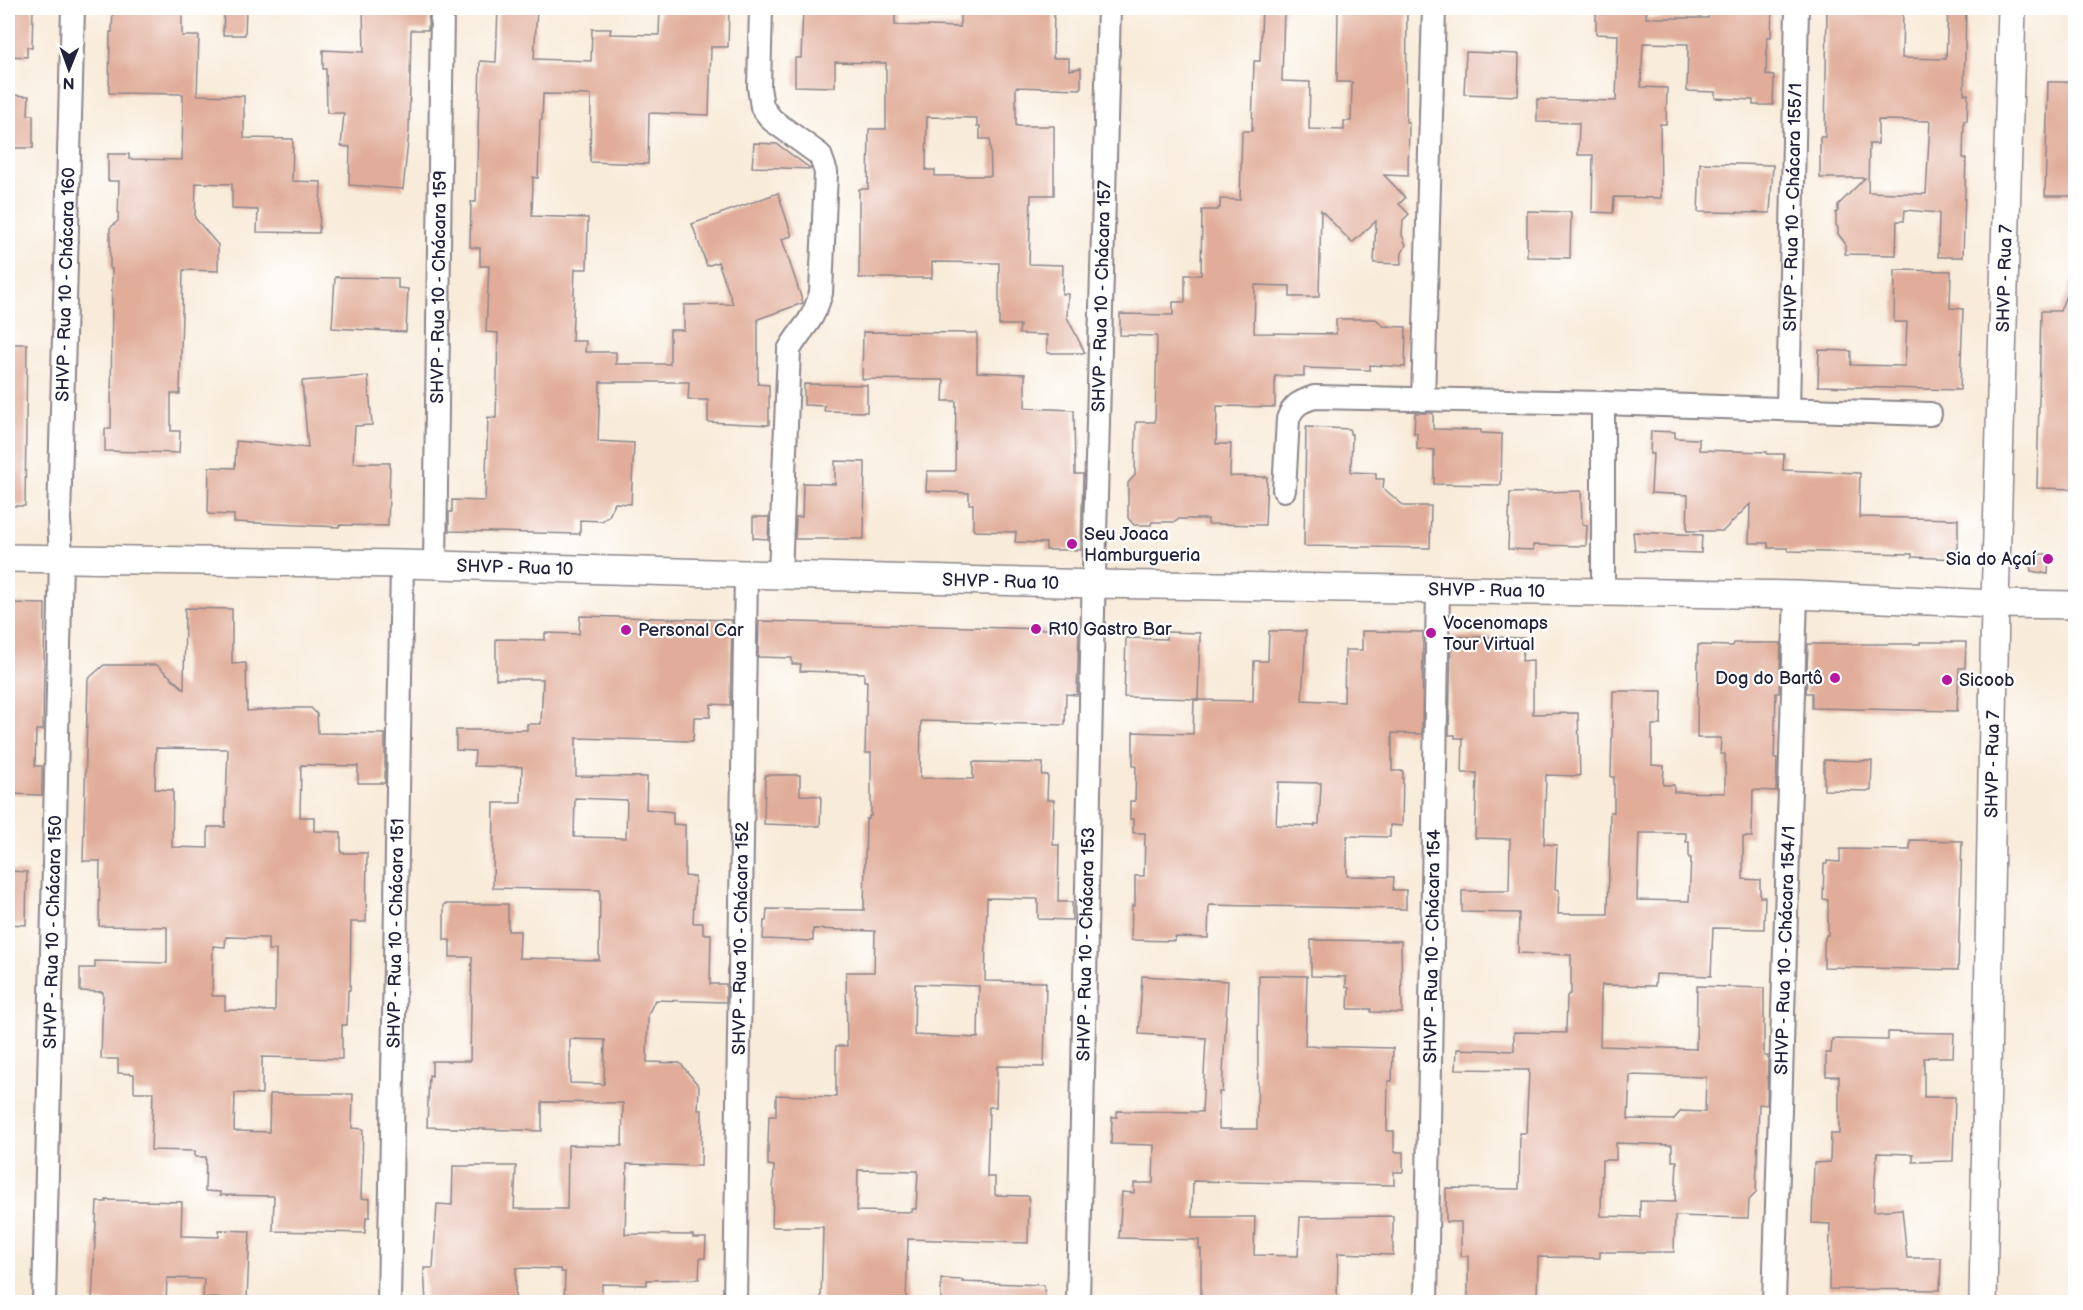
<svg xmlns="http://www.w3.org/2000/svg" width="2083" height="1310" viewBox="0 0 2083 1310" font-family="'Balsamiq Sans',sans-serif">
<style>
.building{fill:#e1ad9a;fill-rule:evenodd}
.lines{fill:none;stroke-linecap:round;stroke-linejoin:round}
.minor-casing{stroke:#8d868a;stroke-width:26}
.tertiary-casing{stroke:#8d868a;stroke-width:30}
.minor{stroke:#fff;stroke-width:22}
.tertiary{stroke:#fff;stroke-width:27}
.poi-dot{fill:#b5179e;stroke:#fff;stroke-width:2}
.labels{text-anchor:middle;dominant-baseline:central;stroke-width:4.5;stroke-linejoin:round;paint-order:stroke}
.street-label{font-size:18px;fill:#22223b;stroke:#fff}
.poi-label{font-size:18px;fill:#22223b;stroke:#fff;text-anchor:start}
</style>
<rect width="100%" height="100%" fill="#fff"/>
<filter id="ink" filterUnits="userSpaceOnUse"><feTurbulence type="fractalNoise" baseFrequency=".0167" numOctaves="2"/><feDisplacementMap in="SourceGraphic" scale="12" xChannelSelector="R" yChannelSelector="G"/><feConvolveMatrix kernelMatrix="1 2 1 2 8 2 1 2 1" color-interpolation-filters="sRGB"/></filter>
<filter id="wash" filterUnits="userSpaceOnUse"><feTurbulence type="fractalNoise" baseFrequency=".008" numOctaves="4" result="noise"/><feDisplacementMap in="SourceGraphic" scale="24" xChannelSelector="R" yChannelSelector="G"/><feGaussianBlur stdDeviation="1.35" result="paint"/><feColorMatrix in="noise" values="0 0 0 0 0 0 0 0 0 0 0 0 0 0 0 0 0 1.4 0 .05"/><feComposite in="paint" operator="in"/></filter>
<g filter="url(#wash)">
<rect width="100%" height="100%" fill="#f8ebd9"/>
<g id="blocks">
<g class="building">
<polygon points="8,8 33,8 32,48 27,47 27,57 8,56"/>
<polygon points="113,8 182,8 182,36 199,36 197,95 244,96 244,138 293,139 292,181 321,182 319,233 257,232 258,210 232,209 232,184 196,183 195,218 218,245 218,271 183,270 180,394 171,394 171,431 180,431 179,453 105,451 105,429 111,429 112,269 110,269 110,228 118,221 119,181 108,181 108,154 129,154 129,159 182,160 183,94 109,93 110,32 112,32"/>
<polygon points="224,8 246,8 245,35 223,35"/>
<polygon points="363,8 429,8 428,30 411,30 409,132 403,189 349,185 350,147 341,146 344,113 327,113 326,69 323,69 323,50 364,52"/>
<polygon points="498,8 537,8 534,59 591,61 592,29 611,29 610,34 659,35 660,8 729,8 728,47 711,47 709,115 649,113 648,164 590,162 591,95 543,94 542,120 540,120 538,178 533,177 532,216 588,218 587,269 575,269 572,341 586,341 585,352 616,352 616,364 670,364 670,330 684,330 684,305 733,304 718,262 707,266 692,224 778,193 792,236 782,239 803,303 758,319 758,384 769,385 769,425 708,422 708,400 688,400 689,382 600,382 598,441 634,443 631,504 615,503 609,516 602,521 580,520 580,534 449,531 449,512 452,512 452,500 485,501 488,417 496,418 498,333 486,332 489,266 480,266 480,248 470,247 471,202 476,202 480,61 496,62"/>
<path d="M 803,8 L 895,8 L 895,25 L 960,27 L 960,8 L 1054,8 L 1053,58 L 1069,58 L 1069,70 L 1081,68 L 1081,89 L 1016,87 L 1016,126 L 1054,126 L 1054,195 L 1031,195 L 1029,264 L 1063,265 L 1062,294 L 1068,294 L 1067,317 L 1085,353 L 1047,353 L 1047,335 L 1019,334 L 1020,325 L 999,325 L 999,263 L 932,262 L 932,278 L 859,278 L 859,189 L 868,189 L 869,129 L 886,129 L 886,63 L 835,62 L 835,87 L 795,86 L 795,58 L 801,58 ZM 927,117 L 977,118 L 977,126 L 980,126 L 980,139 L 990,139 L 991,176 L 935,176 L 935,170 L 926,170 Z"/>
<polygon points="1262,8 1284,8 1282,81 1310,82 1309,129 1344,130 1344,121 1351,121 1352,82 1337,82 1338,8 1407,8 1406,122 1409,122 1408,176 1384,175 1404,196 1405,198 1399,204 1409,214 1403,220 1402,235 1406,245 1402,253 1401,264 1374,263 1376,221 1352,243 1321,210 1319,297 1290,297 1290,286 1255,285 1254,333 1336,334 1336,319 1376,319 1383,326 1406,327 1405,367 1370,365 1370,370 1304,368 1304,376 1275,376 1275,407 1217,406 1216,444 1231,444 1230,476 1267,477 1265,525 1208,524 1208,519 1179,519 1175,522 1152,522 1151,525 1134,525 1128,518 1128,483 1135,475 1136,422 1155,422 1157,336 1120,335 1120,314 1173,315 1173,302 1185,302 1185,275 1201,275 1202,210 1218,210 1218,208 1220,208 1220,199 1240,200 1242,131 1252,131 1254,61 1260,61"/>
<polygon points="1596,8 1647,8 1646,18 1708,18 1709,8 1772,8 1771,37 1767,37 1766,75 1774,76 1773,105 1753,105 1753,100 1715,98 1715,92 1687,91 1688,44 1643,43 1641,87 1667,88 1666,124 1660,124 1661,198 1614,197 1613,213 1592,212 1593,155 1578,155 1579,123 1537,122 1537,99 1616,101 1618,35 1596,34"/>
<path d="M 1827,8 L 1903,8 L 1902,58 L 1946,59 L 1948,8 L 1966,8 L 1964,94 L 1968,94 L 1967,121 L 1964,121 L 1963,158 L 1966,158 L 1963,257 L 1938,257 L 1939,213 L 1905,210 L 1904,221 L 1897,221 L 1896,255 L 1845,254 L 1845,243 L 1838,234 L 1838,228 L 1836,225 L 1836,213 L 1838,211 L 1838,205 L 1865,178 L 1820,178 L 1820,137 L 1825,137 ZM 1878,120 L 1930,121 L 1926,194 L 1868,192 L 1869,144 L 1878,144 Z"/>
<polygon points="1466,52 1519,54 1518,96 1464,94"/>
<polygon points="2048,82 2076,82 2076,196 2045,196"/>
<polygon points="8,95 29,96 28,115 33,115 33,148 8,148"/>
<polygon points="754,143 777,144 811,169 752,167"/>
<polygon points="1700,163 1773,165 1770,213 1698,212"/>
<polygon points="1527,211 1571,212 1570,258 1527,257"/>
<polygon points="1895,270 1951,271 1950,308 1963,309 1960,390 1818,386 1819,350 1851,351 1851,365 1905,366 1907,322 1894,322"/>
<polygon points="2074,274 2076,489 2037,488 2041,311 2060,311"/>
<polygon points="335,277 398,278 398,288 408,289 406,332 332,328"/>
<polygon points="863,332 977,333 977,372 1025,374 1025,408 1074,410 1075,474 1083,474 1081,550 1046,550 1046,543 1015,542 1016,532 975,531 973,529 973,504 969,504 969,493 926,491 927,471 955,471 956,401 943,401 944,380 862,379"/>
<polygon points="8,344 27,344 25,506 8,506"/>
<polygon points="368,376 372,425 355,426 353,463 390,463 388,526 339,525 339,527 234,522 234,515 208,514 209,467 235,468 236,441 308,448 302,381"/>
<polygon points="804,384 867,385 867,412 824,411 825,406 804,405"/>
<polygon points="1415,413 1433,413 1433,429 1481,430 1481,433 1502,434 1501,485 1434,484 1434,450 1417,449 1417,433 1414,433"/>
<polygon points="1306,427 1350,429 1350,434 1352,434 1351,472 1376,473 1376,479 1384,479 1383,488 1404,506 1431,506 1430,548 1304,546"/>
<polygon points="1651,431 1675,432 1675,438 1699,439 1699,450 1767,452 1767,454 1784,454 1783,470 1860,473 1859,517 1958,519 1958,559 1912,557 1912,554 1788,551 1788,548 1768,548 1768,543 1749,543 1750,504 1723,531 1687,531 1688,495 1651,493 1653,454 1650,454"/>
<polygon points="835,461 865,462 864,539 795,539 796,517 802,517 803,483 835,484"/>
<polygon points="1581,491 1582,524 1587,525 1586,546 1533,545 1533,550 1508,549 1510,493"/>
<polygon points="753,517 769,517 768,539 753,538"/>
<polygon points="1633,532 1702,535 1701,553 1635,551"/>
<polygon points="2029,554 2049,554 2048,574 2031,571"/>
<polygon points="8,603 45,604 43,730 36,730 35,766 42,766 42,795 8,794"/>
<path d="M 185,608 L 232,609 L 232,664 L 246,663 L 247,711 L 286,708 L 311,708 L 317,714 L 318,733 L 385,734 L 385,783 L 358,783 L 358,766 L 301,765 L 300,817 L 314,817 L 314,831 L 341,832 L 341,853 L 367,853 L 366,922 L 351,922 L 350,990 L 348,990 L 347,1025 L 342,1025 L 342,1059 L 262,1057 L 262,1094 L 235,1093 L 234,1131 L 269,1132 L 270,1094 L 353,1094 L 352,1128 L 363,1129 L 361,1198 L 370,1199 L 370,1217 L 366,1217 L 365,1233 L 273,1231 L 274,1196 L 220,1195 L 220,1192 L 205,1191 L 206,1157 L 195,1157 L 195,1151 L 151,1150 L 153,1092 L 134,1092 L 134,1074 L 118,1073 L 118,1059 L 101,1059 L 103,992 L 80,991 L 80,968 L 95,968 L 95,961 L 167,963 L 167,927 L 99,926 L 100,861 L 83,861 L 88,679 L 104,665 L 157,665 L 184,689 ZM 156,748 L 228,749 L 225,827 L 208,827 L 208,848 L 172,847 L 173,790 L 155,789 ZM 226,937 L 268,938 L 268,950 L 276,950 L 275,1011 L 225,1010 L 225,996 L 212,996 L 213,946 L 225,947 Z"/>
<path d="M 580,616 L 732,620 L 730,705 L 711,704 L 710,717 L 694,717 L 693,741 L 576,738 L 576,776 L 647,777 L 646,809 L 673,812 L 673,824 L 685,825 L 685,876 L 695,877 L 693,923 L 703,923 L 703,934 L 711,934 L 710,984 L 726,984 L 726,1002 L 655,1000 L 648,1015 L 647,1062 L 680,1063 L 699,1086 L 698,1110 L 702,1110 L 701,1166 L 627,1164 L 625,1234 L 693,1235 L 693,1238 L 706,1238 L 705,1258 L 700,1258 L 699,1279 L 647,1280 L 647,1285 L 602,1284 L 602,1302 L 564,1302 L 565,1272 L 561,1272 L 561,1269 L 516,1268 L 515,1299 L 450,1299 L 450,1302 L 426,1302 L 424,1268 L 433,1268 L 437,1204 L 452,1205 L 453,1166 L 516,1166 L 514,1209 L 567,1209 L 568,1145 L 622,1146 L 623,1103 L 542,1102 L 542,1131 L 427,1127 L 429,1075 L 432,1076 L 432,1061 L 470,1061 L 472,957 L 450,957 L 450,940 L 444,940 L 444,904 L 508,904 L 508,931 L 520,931 L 519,958 L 599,960 L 600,890 L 493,888 L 494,803 L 521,803 L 522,767 L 474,766 L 475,751 L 456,750 L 456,730 L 527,730 L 527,724 L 541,724 L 543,679 L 496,679 L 496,639 L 545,640 L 545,633 L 579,634 ZM 575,798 L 627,800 L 626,838 L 574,837 ZM 570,1039 L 605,1040 L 604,1084 L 570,1083 Z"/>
<path d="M 759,621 L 1079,630 L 1077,695 L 1066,694 L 1065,725 L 921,721 L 920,778 L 973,779 L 973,762 L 1043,763 L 1042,775 L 1048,775 L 1047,800 L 1054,800 L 1053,845 L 1059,845 L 1058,902 L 1072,902 L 1072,920 L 1038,919 L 1038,899 L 987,898 L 985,981 L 1046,982 L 1044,1067 L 997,1066 L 996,1107 L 989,1107 L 987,1177 L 995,1177 L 995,1195 L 1029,1196 L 1028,1243 L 908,1239 L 906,1302 L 821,1302 L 823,1227 L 772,1227 L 774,1166 L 768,1165 L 768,1146 L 769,1116 L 776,1116 L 776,1095 L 836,1097 L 836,1046 L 847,1046 L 846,972 L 874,972 L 875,931 L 813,929 L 813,941 L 763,939 L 764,921 L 766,921 L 767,909 L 864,910 L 866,819 L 869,819 L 869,816 L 871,816 L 871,753 L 865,753 L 867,681 L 864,681 L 864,673 L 800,671 L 801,664 L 792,664 L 792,658 L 758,657 ZM 915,984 L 979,986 L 978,1038 L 914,1035 ZM 858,1170 L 918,1171 L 916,1209 L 912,1209 L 912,1212 L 857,1211 Z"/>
<path d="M 1269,631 L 1306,631 L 1302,700 L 1344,702 L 1345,650 L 1362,650 L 1362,631 L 1423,632 L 1422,734 L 1392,733 L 1392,771 L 1403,771 L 1402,826 L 1390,825 L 1390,837 L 1347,836 L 1347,876 L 1394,877 L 1393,890 L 1406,890 L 1406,909 L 1209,905 L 1208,938 L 1175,937 L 1175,941 L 1131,940 L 1132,905 L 1135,906 L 1135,876 L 1144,876 L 1145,833 L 1133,833 L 1133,819 L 1130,819 L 1130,801 L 1135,801 L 1136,766 L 1133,766 L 1133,732 L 1193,734 L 1194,700 L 1253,701 L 1254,661 L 1268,661 ZM 1278,782 L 1321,783 L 1319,824 L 1315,824 L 1315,826 L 1276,825 Z"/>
<polygon points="1166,632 1200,633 1198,699 1124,697 1126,638 1166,639"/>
<path d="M 1451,636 L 1524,638 L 1522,661 L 1533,660 L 1533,714 L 1578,713 L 1580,776 L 1546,775 L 1544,844 L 1557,845 L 1555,889 L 1559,890 L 1558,914 L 1608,914 L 1610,812 L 1614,812 L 1614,777 L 1611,777 L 1613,691 L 1662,691 L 1661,725 L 1652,725 L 1652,765 L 1664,766 L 1663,785 L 1674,785 L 1674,792 L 1725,793 L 1725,754 L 1720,754 L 1721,738 L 1697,738 L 1698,645 L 1733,646 L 1734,643 L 1781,643 L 1779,693 L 1776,693 L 1774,758 L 1777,758 L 1776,791 L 1753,790 L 1752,837 L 1743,837 L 1743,879 L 1760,880 L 1760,897 L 1765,897 L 1764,929 L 1713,928 L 1711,976 L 1656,974 L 1655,986 L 1602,985 L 1601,992 L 1600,1046 L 1696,1049 L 1697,986 L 1764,988 L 1764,1056 L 1768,1056 L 1767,1105 L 1759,1104 L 1756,1193 L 1749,1200 L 1748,1218 L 1675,1216 L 1674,1252 L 1600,1252 L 1600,1258 L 1538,1257 L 1537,1302 L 1468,1302 L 1468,1256 L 1461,1256 L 1461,1222 L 1446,1222 L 1446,1188 L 1519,1189 L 1520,1133 L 1526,1133 L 1529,1070 L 1456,1069 L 1457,1049 L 1514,1051 L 1514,1032 L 1566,1033 L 1567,996 L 1571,993 L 1571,955 L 1518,953 L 1519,913 L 1462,912 L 1462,891 L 1509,891 L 1510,839 L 1475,838 L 1477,773 L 1462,773 L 1463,738 L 1455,738 L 1455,735 L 1449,735 ZM 1639,833 L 1686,833 L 1686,842 L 1689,842 L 1689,858 L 1691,858 L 1689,901 L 1637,900 ZM 1630,1075 L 1706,1077 L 1705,1112 L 1681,1111 L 1673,1120 L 1628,1119 ZM 1616,1143 L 1672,1145 L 1672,1161 L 1677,1161 L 1675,1202 L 1640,1201 L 1640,1217 L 1601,1216 L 1602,1160 L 1616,1160 Z"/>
<polygon points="1920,642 1966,642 1965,668 1959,668 1957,711 1812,708 1812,693 1806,693 1808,644 1920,644"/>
<polygon points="1824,760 1872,761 1871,791 1824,790"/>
<polygon points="765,775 800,775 800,795 821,796 820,826 764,824"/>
<polygon points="1910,840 1962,841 1958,970 1824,967 1824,943 1826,935 1828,935 1828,900 1823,899 1824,864 1827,864 1827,861 1840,862 1840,849 1910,850"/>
<polygon points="8,871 27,872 26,925 8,924"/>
<polygon points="1311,940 1401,941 1402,1013 1371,1012 1371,1009 1348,1009 1349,988 1346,987 1346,977 1311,976"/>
<polygon points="1259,975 1307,976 1305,1046 1393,1048 1392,1081 1388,1081 1387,1131 1394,1131 1394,1152 1403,1152 1403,1172 1394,1172 1394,1185 1193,1181 1192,1217 1255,1217 1254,1255 1298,1256 1300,1217 1393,1216 1393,1255 1338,1253 1337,1301 1335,1302 1201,1302 1201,1249 1199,1249 1199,1240 1119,1238 1122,1192 1134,1193 1134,1183 1153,1183 1154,1145 1111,1144 1112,1117 1117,1117 1117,1111 1202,1112 1206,1038 1139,1034 1142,976 1228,981 1222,1092 1219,1092 1219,1129 1257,1129"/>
<polygon points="1888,1032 1954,1033 1953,1057 1928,1057 1928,1058 1924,1058 1924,1097 1955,1097 1953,1161 1913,1162 1913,1154 1877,1153 1875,1180 1874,1211 1902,1209 1907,1258 1941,1258 1940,1290 1829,1289 1830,1224 1812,1223 1814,1163 1830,1162 1831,1134 1839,1134 1839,1076 1826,1076 1826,1053 1831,1053 1832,1039 1888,1040"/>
<polygon points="106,1200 182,1202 181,1236 219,1237 219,1230 250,1231 247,1299 203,1298 204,1279 167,1278 166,1302 92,1302 97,1202 106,1202"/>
<polygon points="941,1279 963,1280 962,1282 1044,1285 1045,1302 941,1302"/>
</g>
</g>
</g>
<g filter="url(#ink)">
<use href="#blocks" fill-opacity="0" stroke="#8d868a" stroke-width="1.5"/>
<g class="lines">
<defs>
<g id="minor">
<path d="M 761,8 L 759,87 L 762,107 L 772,120 L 820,155 L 826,172 L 821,293 C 818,303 815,312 809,321 C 802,331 795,339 789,350 L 780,575"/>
<polyline points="1423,400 1434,8"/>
<path id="s1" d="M 1788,408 L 1797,8"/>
<path d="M 1284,490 L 1288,419 C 1293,405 1300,402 1314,397 L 1603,403 L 1930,414"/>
<path id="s2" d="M 435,566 L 442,8"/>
<polyline points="1603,593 1603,403"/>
<path id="s3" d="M 44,1302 L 61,559 L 59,519 L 73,8"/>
<path id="s4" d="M 389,1302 L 402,564"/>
<path id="s5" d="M 735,1302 L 746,573"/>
<path id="s6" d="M 1078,1302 L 1093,610 L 1109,8"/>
<path id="s7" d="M 1426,1302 L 1438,590"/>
<path id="s8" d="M 1774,1302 L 1796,595"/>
</g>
<g id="tertiary">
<path id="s9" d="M 8,558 L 402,564 L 1094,584 L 1796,595 L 1995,604 L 2076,605"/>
<path id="s10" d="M 1983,1302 L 1995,604 L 2012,8"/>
</g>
</defs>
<use href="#minor" class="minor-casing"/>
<use href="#tertiary" class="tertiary-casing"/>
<use href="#minor" class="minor"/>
<use href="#tertiary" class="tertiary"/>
</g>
</g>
<g class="poi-dot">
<circle cx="1072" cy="544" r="6"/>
<circle cx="2048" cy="559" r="6"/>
<circle cx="1036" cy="629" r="6"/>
<circle cx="626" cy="630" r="6"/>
<circle cx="1431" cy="633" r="6"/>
<circle cx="1835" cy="678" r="6"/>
<circle cx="1947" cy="680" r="6"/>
</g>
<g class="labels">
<g class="street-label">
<text stroke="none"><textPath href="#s1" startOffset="201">SHVP - Rua 10 - Chácara 155/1</textPath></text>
<text stroke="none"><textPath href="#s10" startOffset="1024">SHVP - Rua 7</textPath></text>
<text stroke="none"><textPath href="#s3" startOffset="1018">SHVP - Rua 10 - Chácara 160</textPath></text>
<text stroke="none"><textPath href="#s2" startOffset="279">SHVP - Rua 10 - Chácara 159</textPath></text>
<text stroke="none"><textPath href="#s6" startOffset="1006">SHVP - Rua 10 - Chácara 157</textPath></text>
<text stroke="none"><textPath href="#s9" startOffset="507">SHVP - Rua 10</textPath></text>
<text stroke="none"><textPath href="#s9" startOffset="993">SHVP - Rua 10</textPath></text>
<text stroke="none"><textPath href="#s9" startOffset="1479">SHVP - Rua 10</textPath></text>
<text stroke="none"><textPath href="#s10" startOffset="538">SHVP - Rua 7</textPath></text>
<text stroke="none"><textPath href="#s3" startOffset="370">SHVP - Rua 10 - Chácara 150</textPath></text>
<text stroke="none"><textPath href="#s4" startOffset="369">SHVP - Rua 10 - Chácara 151</textPath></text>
<text stroke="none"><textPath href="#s5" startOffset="364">SHVP - Rua 10 - Chácara 152</textPath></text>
<text stroke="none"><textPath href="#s6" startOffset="358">SHVP - Rua 10 - Chácara 153</textPath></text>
<text stroke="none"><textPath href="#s7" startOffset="356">SHVP - Rua 10 - Chácara 154</textPath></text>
<text stroke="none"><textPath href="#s8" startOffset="352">SHVP - Rua 10 - Chácara 154/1</textPath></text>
</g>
<g class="poi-label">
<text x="1084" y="534">Seu Joaca<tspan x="1084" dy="21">Hamburgueria</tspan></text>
<text x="2036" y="559" text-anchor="end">Sia do Açaí</text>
<text x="1443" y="623">Vocenomaps<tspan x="1443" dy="21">Tour Virtual</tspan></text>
<text x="1048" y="629">R10 Gastro Bar</text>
<text x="638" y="630">Personal Car</text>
<text x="1823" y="678" text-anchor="end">Dog do Bartô</text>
<text x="1959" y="680">Sicoob</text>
</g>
</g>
<rect width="2083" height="1310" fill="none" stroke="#fff" stroke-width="30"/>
<g transform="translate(69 69) rotate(181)" stroke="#ffffff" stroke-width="4.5" paint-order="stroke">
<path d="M0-4.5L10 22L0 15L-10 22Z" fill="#22223b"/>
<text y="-9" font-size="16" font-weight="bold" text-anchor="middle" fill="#22223b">N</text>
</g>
</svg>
